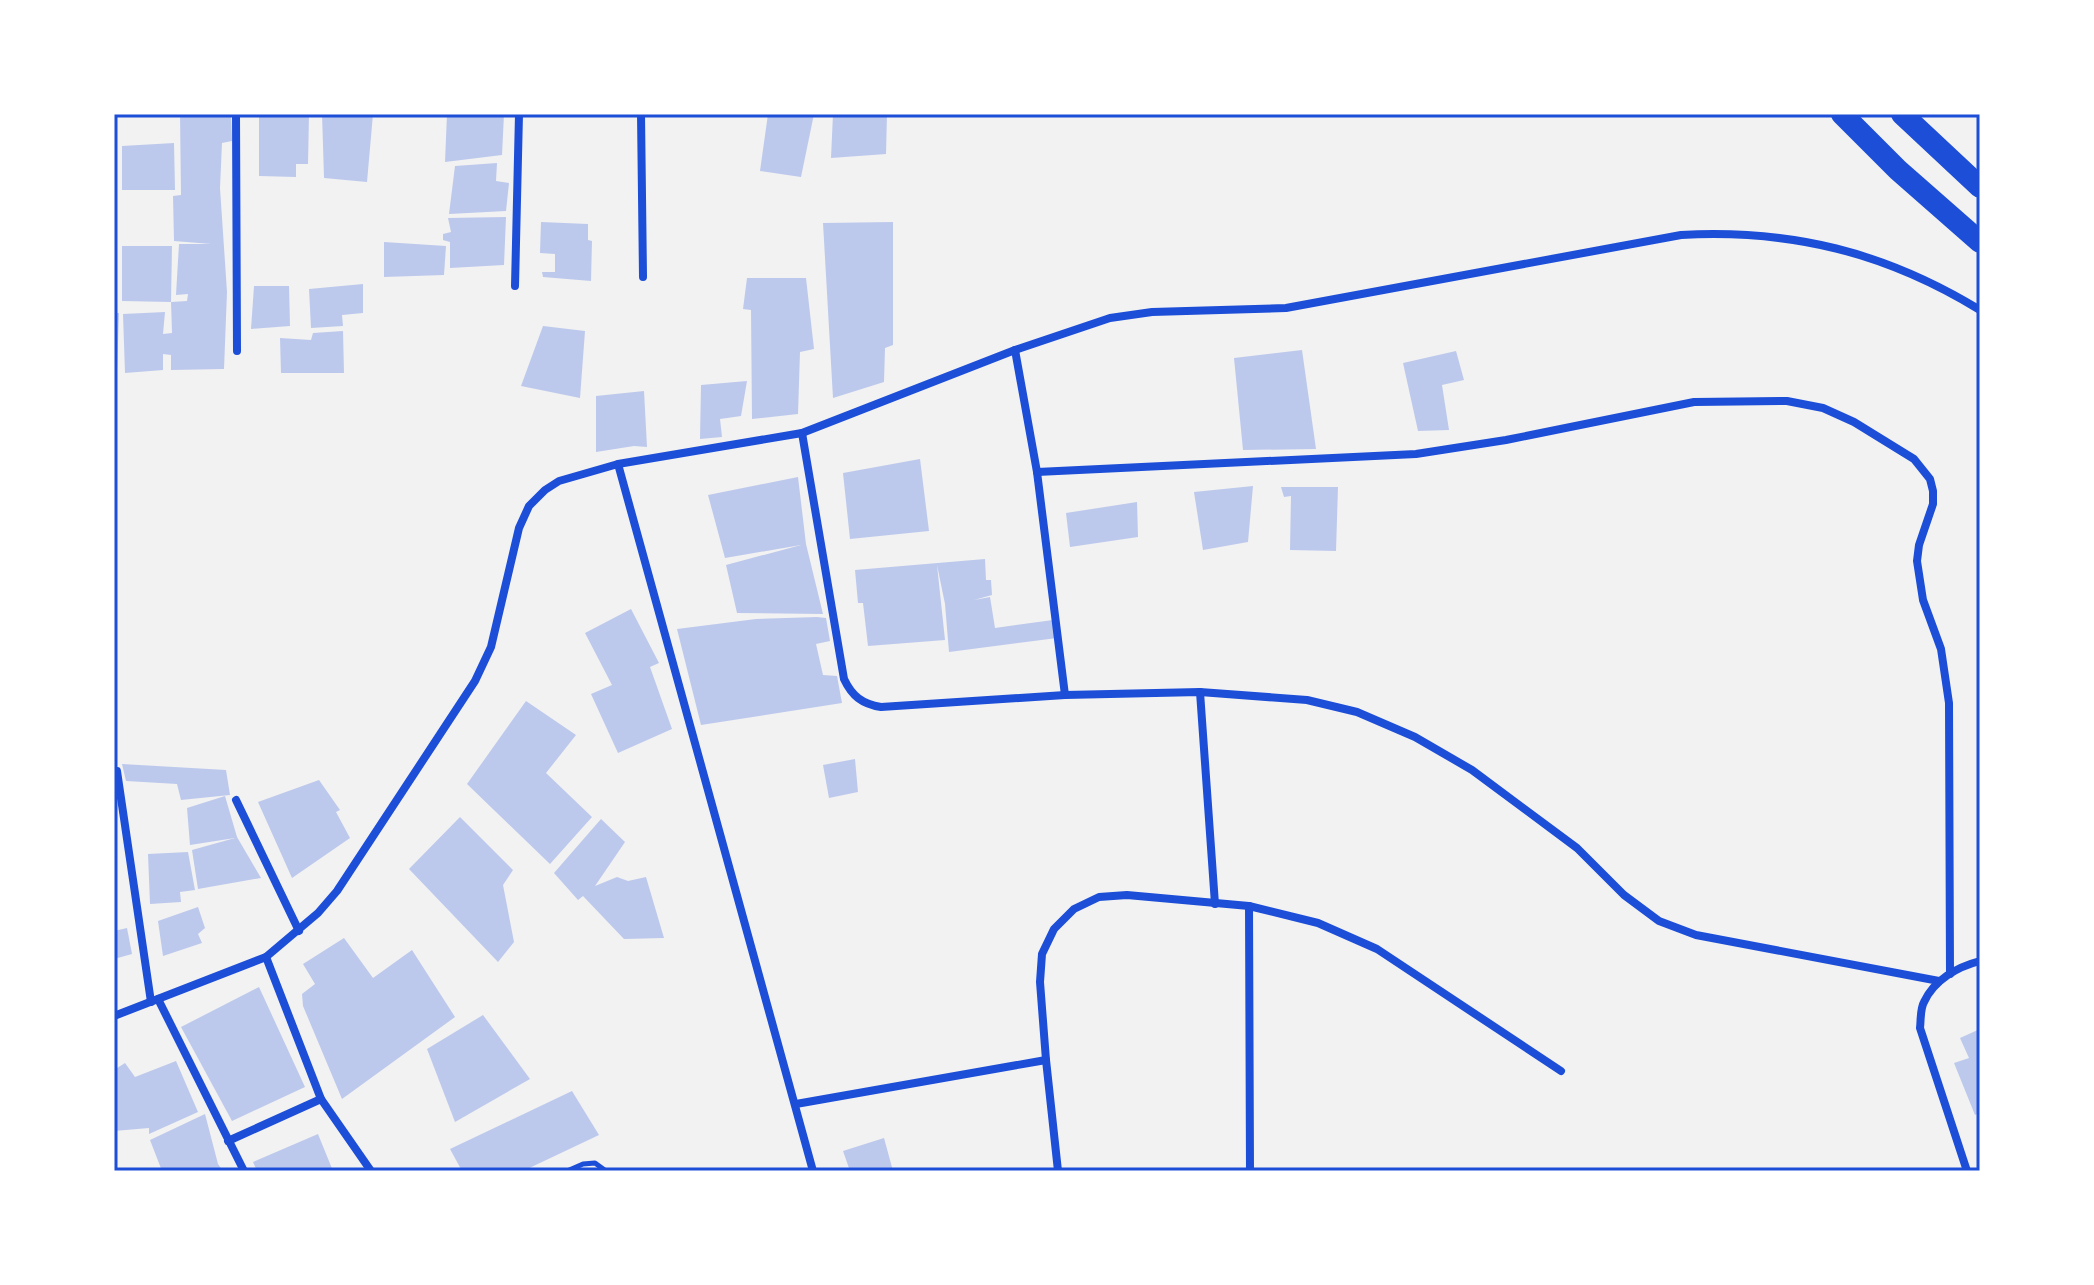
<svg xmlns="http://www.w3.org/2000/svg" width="2094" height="1285" viewBox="0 0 2094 1285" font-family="Quicksand,sans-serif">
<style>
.building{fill:#bdc9ec}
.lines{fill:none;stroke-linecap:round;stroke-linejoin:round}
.path{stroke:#1d4ed8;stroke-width:5}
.minor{stroke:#1d4ed8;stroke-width:8}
.trunk{stroke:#1d4ed8;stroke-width:22}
.neatline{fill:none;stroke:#1d4ed8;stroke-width:3}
</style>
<rect width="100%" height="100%" fill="#f2f2f2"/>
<g class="building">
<polygon points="180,114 231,114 232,141 222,143 220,188 227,292 224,369 171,370 171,355 163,354 163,370 125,373 123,314 165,312 163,334 172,333 171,302 187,301 188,294 176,295 179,244 211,244 174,241 173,196 181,195"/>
<polygon points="259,114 309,114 308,164 296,164 296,177 259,176"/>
<polygon points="322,114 373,114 367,182 324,178"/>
<polygon points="447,114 504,114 502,155 445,162"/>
<polygon points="768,114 814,114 801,177 760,171"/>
<polygon points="833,114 887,114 886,154 831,158"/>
<polygon points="174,143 175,190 122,190 122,146"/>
<polygon points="497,163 496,181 509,183 506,211 449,214 455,166"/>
<polygon points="506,217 504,265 450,268 450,242 443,240 443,234 451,232 448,218"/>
<polygon points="541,222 588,224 588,240 592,241 591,281 543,277 542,272 555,272 555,254 540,253"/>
<polygon points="893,222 893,345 885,348 884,382 833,398 823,223"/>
<polygon points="384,242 446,246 444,275 384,277"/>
<polygon points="122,246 172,246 171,302 122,301"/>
<polygon points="747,278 806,278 814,349 800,352 798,414 752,419 751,310 743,309"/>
<polygon points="363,284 363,313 342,315 343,326 311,328 309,289"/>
<polygon points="254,286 289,286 290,326 251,329"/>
<polygon points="114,313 119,313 117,371 114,371"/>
<polygon points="543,326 585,331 580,398 521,386"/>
<polygon points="343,331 344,373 281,373 280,338 311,340 313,333"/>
<polygon points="1302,350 1316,449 1243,450 1234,358"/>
<polygon points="1456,351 1464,380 1442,385 1449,430 1418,431 1403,363"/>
<polygon points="747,381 741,416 720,419 722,437 700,439 701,385"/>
<polygon points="644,391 647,447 634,446 596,452 596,396"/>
<polygon points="920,459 929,531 850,539 843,473"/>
<polygon points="798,477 806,544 823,614 737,613 726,565 801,545 725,558 708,495"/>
<polygon points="1253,486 1248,542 1203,550 1194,492"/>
<polygon points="1281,487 1338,487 1336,551 1290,550 1291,496 1284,497"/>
<polygon points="1137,502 1138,537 1070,547 1066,513"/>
<polygon points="985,559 986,580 991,580 992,595 974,600 990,597 995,628 1053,620 1057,638 949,652 945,604 937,565 945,640 868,646 863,603 858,603 855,570"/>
<polygon points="631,609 659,663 650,667 672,729 618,753 591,694 612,685 585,633"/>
<polygon points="817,617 826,618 830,641 816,644 823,675 837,676 842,703 701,725 677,629 756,619"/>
<polygon points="526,701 576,735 546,773 592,817 550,864 467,784"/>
<polygon points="855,759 858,792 829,798 823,765"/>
<polygon points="122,764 226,770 230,795 181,800 177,784 126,781"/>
<polygon points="319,780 340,810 336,812 350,838 292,878 258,802"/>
<polygon points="225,796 237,837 261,878 198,889 192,850 235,838 190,845 187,808"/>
<polygon points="460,817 513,870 503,885 514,942 498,962 409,869"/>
<polygon points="601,819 625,842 595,886 617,877 628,881 646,877 664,938 624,939 583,896 578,900 554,873"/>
<polygon points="188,852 195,890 180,892 181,902 150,904 148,854"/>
<polygon points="198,907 205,928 198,934 202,943 163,956 158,921"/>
<polygon points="127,928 132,954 114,959 114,931"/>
<polygon points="344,938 373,978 412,950 455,1017 342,1099 303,1006 302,994 315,984 303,964"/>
<polygon points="259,987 305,1087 232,1121 181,1027"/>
<polygon points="483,1015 530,1079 455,1122 427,1049"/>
<polygon points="1980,1029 1980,1113 1975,1115 1954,1063 1969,1058 1960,1038"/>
<polygon points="176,1061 198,1112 149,1134 149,1128 114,1131 114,1070 125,1063 135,1077"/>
<polygon points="572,1091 599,1135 523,1171 462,1171 450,1149"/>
<polygon points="205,1114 218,1164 223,1171 162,1171 150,1140"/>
<polygon points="318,1134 333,1171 257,1171 253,1162"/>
<polygon points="884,1138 893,1171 850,1171 843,1151"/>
</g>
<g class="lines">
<polyline class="path" points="567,1171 583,1164 595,1163 606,1171"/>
<g class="minor">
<polyline points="236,114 237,351"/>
<polyline points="641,114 643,277"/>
<polyline points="515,286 519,114"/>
<polyline points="1015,350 1037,472 1065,695"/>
<path d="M 802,433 L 844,679 C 852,696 862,704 881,707 L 1065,695 L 1200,692 L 1307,700 L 1357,712 L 1415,737 L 1472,770 L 1577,848 L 1624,895 L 1659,921 L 1696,935 L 1939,981"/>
<polyline points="618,464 813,1171"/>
<polyline points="1037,472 1416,454 1506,440 1694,402 1787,401 1823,408 1854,422 1914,459 1930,479 1933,491 1933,504 1919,545 1917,561 1923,600 1941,649 1949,703 1950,974"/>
<polyline points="1200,692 1215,904"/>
<polyline points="117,771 151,1002"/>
<polyline points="236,800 299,931"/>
<polyline points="1249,906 1250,1171"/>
<polyline points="266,957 321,1099 371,1171"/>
<polyline points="158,999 244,1171"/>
<path d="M 114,1016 L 266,957 L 318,913 L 337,891 L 475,681 L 491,647 L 519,528 L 529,506 L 545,490 L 559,481 L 618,464 L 802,433 L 1015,350 L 1110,318 L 1152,312 L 1286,308 L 1681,235 C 1791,229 1885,252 1980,310"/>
<polyline points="796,1104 1046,1060"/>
<polyline points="228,1141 321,1099"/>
<polyline points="1058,1171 1046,1060 1040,982 1042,954 1054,929 1074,909 1099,897 1127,895 1249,906 1318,923 1377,949 1561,1071"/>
<path d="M 1967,1171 L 1920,1028 C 1921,1020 1920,1009 1924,1002 C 1934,980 1957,967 1980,961"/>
</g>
<g class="trunk">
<polyline points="1842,114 1898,170 1980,242"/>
<polyline points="1902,114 1980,187"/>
</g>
</g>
<rect width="2094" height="1285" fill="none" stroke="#ffffff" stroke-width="232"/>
<rect x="116" y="116" width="1862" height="1053" class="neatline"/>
</svg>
